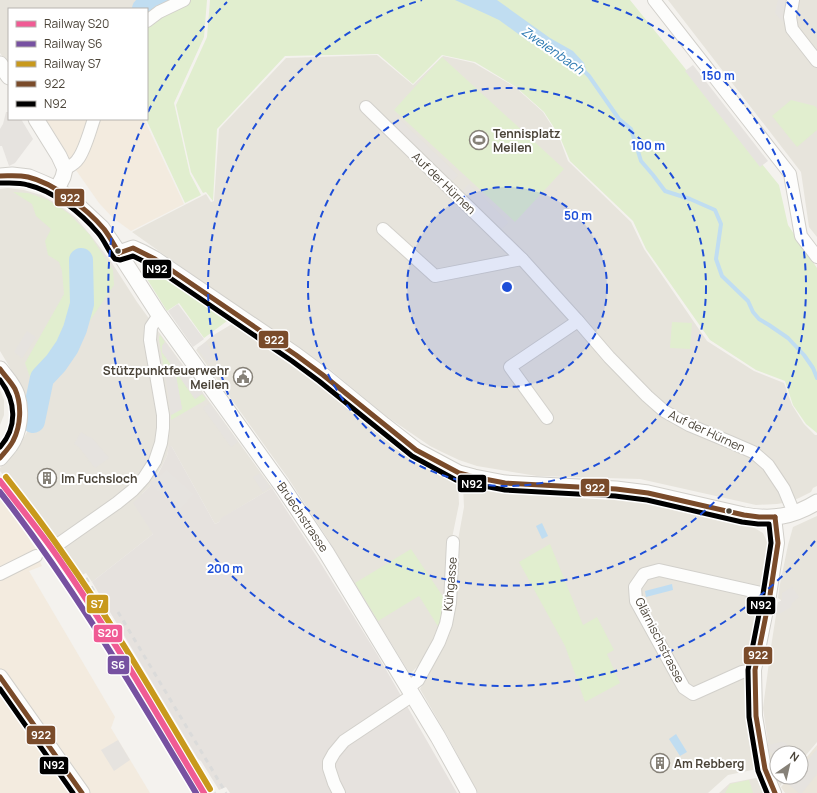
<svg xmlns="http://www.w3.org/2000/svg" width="817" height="793" viewBox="0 0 817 793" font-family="Manrope,sans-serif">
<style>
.residential{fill:#e7e4dc}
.commercial{fill:#f3ebdf}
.industrial{fill:#e6e2de}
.education{fill:#eae5da}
.green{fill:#e1eecf}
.parking{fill:#e6e3df}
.water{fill:#c0ddf1}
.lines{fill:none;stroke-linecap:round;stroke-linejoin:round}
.stream{stroke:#c0ddf1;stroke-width:4}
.river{stroke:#c0ddf1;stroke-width:24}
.minor-casing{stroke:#d2d0cb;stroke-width:14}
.tertiary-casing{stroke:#d2d0cb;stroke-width:17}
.minor{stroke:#fdfdfc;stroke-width:12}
.tertiary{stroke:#fdfdfc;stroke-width:15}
.rail{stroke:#dbdbda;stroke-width:3;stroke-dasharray:5 5;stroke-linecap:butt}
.bus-1-casing{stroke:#fff;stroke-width:8}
.bus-2-casing{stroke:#fff;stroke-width:8}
.bus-1{stroke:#7a4b2a;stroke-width:5}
.bus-2{stroke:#000;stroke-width:5}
.rail-1-casing{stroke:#fff;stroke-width:9}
.rail-2-casing{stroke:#fff;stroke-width:9}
.rail-3-casing{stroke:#fff;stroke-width:9}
.rail-1{stroke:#f05b94;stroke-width:6}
.rail-2{stroke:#7751a1;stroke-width:6}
.rail-3{stroke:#c8991c;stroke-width:6}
.ring{fill:none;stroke:#1d4ed8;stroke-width:2;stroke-dasharray:7 5}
.bus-dot{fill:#4b4439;stroke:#fff;stroke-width:1.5}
.labels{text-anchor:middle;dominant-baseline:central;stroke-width:4;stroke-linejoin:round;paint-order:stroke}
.poi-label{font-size:12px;font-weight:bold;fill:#4b4439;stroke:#fff;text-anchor:start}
.street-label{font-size:12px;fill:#4b4439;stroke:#fff}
.water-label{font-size:13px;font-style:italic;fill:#2e7ab2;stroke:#fff}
.centre{fill:#1d4ed8;stroke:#fff;stroke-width:2}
.ring-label{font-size:12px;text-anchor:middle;font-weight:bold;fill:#1d4ed8;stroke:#fff;stroke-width:4;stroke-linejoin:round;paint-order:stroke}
.line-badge{stroke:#fff;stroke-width:1.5}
.badge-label{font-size:11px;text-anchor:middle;font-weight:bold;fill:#fff}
</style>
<rect width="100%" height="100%" fill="#f4f2ee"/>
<g class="residential">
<polygon points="0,0 164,0 147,10 147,9 9,9 9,66 0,53"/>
<polygon points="668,0 817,0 817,237 809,227 801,172"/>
<polygon points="377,55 413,85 443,56 474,63 515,87 543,112 559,137 568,161 631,222 644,249 707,341 754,371 784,383 792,405 804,424 815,435 817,435 817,486 813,488 811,492 799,498 789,502 777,504 756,505 640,479 537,476 477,466 459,460 442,452 430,446 386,416 327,367 218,293 132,232 206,194 211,202 214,201 219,129 286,58"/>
<polygon points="8,188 24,190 41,195 59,205 76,218 92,237 112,263 137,302 272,488 222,518 219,522 215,524 172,447 169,446 167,456 162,466 149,487 142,494 153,534 92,582 86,573 77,578 61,550 0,471 0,468 16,452 27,432 28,406 18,381 0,351 0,189"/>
<polygon points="232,324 321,386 398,450 426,468 458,483 459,504 452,538 447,597 441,624 425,659 410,674 327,538 288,478 196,350 212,336"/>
<polygon points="0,390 4,400 4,415 0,425"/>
<polygon points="463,485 468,486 468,488 470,489 471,487 487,491 628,496 751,526 763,533 768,544 761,603 750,664 752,709 762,768 728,775 708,793 478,793 449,739 420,689 426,678 453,613 458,575 455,572 458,540 464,507"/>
<polygon points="817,516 817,742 801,761 801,753 777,753 777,777 787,777 780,786 770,757 763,708 771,647 778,602 781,601 781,600 778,598 780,584 788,545 793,527"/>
<polygon points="761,777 763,785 768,784 770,793 719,793 730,783"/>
</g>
<g class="commercial">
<polygon points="43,119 144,119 184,204 131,231 113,218 99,203 64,153"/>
<polygon points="0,495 37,551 35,552 42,566 29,571 115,717 111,728 150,793 0,793"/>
</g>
<polygon class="industrial" points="169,445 172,447 215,524 219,522 221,518 272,488 315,554 377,654 457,793 230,793 226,787 219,790 201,761 198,759 92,582 153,534 133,503 149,487 158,474 167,456"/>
<polygon class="education" points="817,745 817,793 785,793 781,787 790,777 801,777 801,764"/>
<g class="green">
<polygon points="187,0 207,0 204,37 174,103 190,174 201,195 185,203 146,119 147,119 147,27 160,15"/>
<polygon points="210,0 630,0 779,185 788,225 817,268 817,433 806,424 793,405 785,381 756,370 710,340 646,249 633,221 570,161 560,137 544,112 516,87 475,62 442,55 413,84 378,54 285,56 217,129 213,201 206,192 203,193 191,172 176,105 207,37"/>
<polygon points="442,57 564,169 515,222 394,110"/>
<polygon points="791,100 815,106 817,109 817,130 797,147 772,116"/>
<polygon points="13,192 28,193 48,200 68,213 89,234 113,270 114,285 77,340 32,383 25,363 64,294 62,271 59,262 48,255 45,241 51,229 36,216 32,204"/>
<polygon points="151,271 156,272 227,321 204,338 179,303 167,311 147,279 147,274"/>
<polygon points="672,322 692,323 690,349 670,348"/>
<polygon points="160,335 165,342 162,346 162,352 195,399 202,394 206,399 204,401 171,420 171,415 182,409 176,376 174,372 165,375 159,339 159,337"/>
<polygon points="550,544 583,625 597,617 614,650 607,654 620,683 585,702 565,646 519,562"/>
<polygon points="411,549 446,601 439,628 419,596 378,621 355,583"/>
<polygon points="749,780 753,793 725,793 730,784"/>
</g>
<g class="parking">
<polygon points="778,0 787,0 783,22 775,13"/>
<polygon points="693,65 768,161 760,167 685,71"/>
<polygon points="6,112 9,112 9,119 21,119 33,139 15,163 9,166 2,146 0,146 0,129 3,124"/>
<polygon points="397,117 458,175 452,182 391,123"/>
<polygon points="469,184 508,222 502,229 462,191"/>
<polygon points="178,304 204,339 193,347 168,311"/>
<polygon points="27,331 36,337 22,358 14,352"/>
<polygon points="165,342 203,393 195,399 162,352 162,346"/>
<polygon points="206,342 217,358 209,364 197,348"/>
<polygon points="174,372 176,376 182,409 171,415 165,375"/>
<polygon points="210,403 238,442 231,447 203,408"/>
<polygon points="81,432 87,436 92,438 109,458 95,468 79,447 74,444"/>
<polygon points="166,469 194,494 180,510 150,484 158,474 160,476"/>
<polygon points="260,473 270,487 263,492 253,477"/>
<polygon points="792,587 799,597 792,603 791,607 776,616 778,603 782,600 782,593"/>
<polygon points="118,740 130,760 114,771 101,750"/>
<polygon points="781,742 786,743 789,749 790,753 777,753 777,766 773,755 772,753 770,752 768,745"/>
<polygon points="817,749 817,774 802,793 799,793 788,784 794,777 801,777 801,768"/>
</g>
<g class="water">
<polygon points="455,0 497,0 550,38 573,51 584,63 587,73 545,49 528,41 499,20 484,13"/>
<polygon points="542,523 548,536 542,539 536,526"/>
<polygon points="672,584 673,590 646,597 645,591"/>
<polygon points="676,734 687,752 680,756 669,739"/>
</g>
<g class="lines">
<polyline class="stream" points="583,70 589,76 619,119 631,129 641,161 653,175 665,191 690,199 715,210 721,224 716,259 722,276 748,301 753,312 759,319 769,325 788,338 804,355 813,368 817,378"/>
<g class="river">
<polyline points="144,9 159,0"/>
<polyline points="33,421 42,378 56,363 67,347 75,329 82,304 81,260"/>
</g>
<defs>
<g id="minor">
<polyline points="654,0 790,174 801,236 817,257"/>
<polyline points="793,0 790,17 792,29 817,61"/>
<polyline points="147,21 159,12 184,0"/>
<polyline points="366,107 522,259 578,321 609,357 647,396 664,411 689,425 730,442 753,452 768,465 784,489 794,513"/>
<path d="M 65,169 C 70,166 75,164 78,159 C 85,150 90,130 94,119"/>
<polyline points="383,229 435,276 522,259"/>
<polyline points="547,418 510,367 578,321"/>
<polyline points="60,543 117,503 133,490 144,478 155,461 161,443 163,428 163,415 150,340 151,327 159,315"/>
<polyline points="0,574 36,556"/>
<polyline points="755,670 742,672 693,694 684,688 636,601 635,587 644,574 659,570 770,595"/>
<polyline points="408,688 418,680 439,642 446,624 450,603 453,542"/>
<polyline points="339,793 334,783 329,768 329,762 334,753 344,741 413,695"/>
<polyline points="775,793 765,769 756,716 755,670 770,595 778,543 775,517"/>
</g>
<g id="tertiary">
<polyline points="0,64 9,77"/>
<polyline points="36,119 59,156 65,169 63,177 57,189"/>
<polyline points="0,176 12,175 29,177 41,182 57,189 71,199 102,228 119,253 159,315 282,486 326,552 438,737 469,793"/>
<path d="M 119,253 L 133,248 L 142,252 L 155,259 L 296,355 L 323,375 L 384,425 L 416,450 L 459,473 L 474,477 L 505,483 L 616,489 L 648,493 L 744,515 C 772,520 793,517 817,502"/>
<path d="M 0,369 C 6,377 14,385 17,395 C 22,411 20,432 10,446 C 7,450 3,454 0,458"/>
<polyline points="0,677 82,793"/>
</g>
</defs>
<use href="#minor" class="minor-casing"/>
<use href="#tertiary" class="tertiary-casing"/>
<use href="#minor" class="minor"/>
<use href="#tertiary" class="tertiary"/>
<g class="rail">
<polyline points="86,578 215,793"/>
<polyline points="118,612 226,793"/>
</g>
<defs>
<g id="bus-1">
<path d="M 0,176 C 10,176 18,175 28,177 C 54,183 87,209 104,229 C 110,237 114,245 119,253"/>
<polyline points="119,253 133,248 155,259 296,355 323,375 416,450 459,473 474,477 505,483 616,489 648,493 744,515 759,517 775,517"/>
<path d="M 0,369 C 5,376 11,382 15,389 C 22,404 21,426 13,441 C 10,447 5,452 0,458"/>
<polyline points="775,517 778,543 770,595 755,670 756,716 765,769 775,793"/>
<polyline points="0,677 82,793"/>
</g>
<g id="bus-2">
<path d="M 0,183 C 10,183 19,182 28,185 C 54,191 81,213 98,233 C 105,241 108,251 115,259 L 120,260 L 133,256 L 151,265 L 292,361 L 319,381 L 412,456 L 456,480 L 473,484 L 505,490 L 615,496 L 647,500 L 742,522 L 758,524 L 769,524 L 771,543 L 763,594 L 748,670 L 749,717 L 758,771 L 767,793"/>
<path d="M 0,380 C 16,401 18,427 0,447"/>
<polyline points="0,689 73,793"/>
</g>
</defs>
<use href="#bus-1" class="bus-1-casing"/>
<use href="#bus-2" class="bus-2-casing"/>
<use href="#bus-1" class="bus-1"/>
<use href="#bus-2" class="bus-2"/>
<defs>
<path id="rail-1" d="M 0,481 C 19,506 39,530 57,556 C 110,632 156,713 204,793"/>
<path id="rail-2" d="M 0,492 C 74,587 134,690 196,793"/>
<path id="rail-3" d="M 6,477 C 25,501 44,526 62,552 C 116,628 162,709 210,789"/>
</defs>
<use href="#rail-1" class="rail-1-casing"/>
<use href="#rail-2" class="rail-2-casing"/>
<use href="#rail-3" class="rail-3-casing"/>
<use href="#rail-1" class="rail-1"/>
<use href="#rail-2" class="rail-2"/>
<use href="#rail-3" class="rail-3"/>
</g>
<circle cx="507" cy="287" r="100" fill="#1d4ed8" fill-opacity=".12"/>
<g class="ring">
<circle cx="507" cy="287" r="100"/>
<circle cx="507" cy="287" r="199"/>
<path d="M592 0A299 299 0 1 1 422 0"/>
<path d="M815 541A399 399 0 0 1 144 122M148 112A399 399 0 0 1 227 2M787 2A399 399 0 0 1 815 33"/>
</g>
<defs>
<symbol id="stadium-ring" viewBox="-11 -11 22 22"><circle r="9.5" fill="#fff" stroke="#868178" stroke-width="1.5"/><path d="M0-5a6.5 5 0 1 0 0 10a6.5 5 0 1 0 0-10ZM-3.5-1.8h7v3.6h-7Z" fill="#868178"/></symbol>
<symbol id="civic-ring" viewBox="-11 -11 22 22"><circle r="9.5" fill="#fff" stroke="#868178" stroke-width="1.5"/><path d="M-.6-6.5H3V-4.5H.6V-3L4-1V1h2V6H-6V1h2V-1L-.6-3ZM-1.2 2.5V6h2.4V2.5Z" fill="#868178"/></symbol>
<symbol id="building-ring" viewBox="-11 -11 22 22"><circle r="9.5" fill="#fff" stroke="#868178" stroke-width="1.5"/><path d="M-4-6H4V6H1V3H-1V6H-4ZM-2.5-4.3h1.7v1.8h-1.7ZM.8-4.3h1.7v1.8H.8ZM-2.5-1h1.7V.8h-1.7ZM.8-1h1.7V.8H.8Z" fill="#868178"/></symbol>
</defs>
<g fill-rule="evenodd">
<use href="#stadium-ring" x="468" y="129" width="22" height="22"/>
<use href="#civic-ring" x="232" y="366" width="22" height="22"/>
<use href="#building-ring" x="36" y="467" width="22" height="22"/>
<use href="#building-ring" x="649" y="752" width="22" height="22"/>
</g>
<g class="bus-dot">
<circle cx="118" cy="251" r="3.5"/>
<circle cx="729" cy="511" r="3.5"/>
</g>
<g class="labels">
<g class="poi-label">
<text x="493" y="133">Tennisplatz<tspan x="493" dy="14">Meilen</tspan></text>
<text x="229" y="370" text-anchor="end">Stützpunktfeuerwehr<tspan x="229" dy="14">Meilen</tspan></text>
<text x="61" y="478">Im Fuchsloch</text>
<text x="674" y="763">Am Rebberg</text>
</g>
<g class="street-label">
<text transform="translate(444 183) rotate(44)">Auf der Hürnen</text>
<text transform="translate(707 431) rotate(25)">Auf der Hürnen</text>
<text transform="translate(303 517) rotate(56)">Bruechstrasse</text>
<text transform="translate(450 584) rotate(-85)">Kühgasse</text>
<text transform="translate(660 640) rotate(63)">Glärnischstrasse</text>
</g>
<g class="water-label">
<text transform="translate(553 50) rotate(35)">Zweienbach</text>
</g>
</g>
<circle cx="507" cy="287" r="6" class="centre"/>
<g class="ring-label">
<text x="718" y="80">150 m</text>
<text x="648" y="150">100 m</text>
<text x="578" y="220">50 m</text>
<text x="225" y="573">200 m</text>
</g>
<g class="line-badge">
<rect x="54" y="188" width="31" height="19" rx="4" fill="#7a4b2a"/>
<rect x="142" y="259" width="30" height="20" rx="4" fill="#000"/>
<rect x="258" y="330" width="31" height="19" rx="4" fill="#7a4b2a"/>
<rect x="457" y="474" width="30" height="19" rx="4" fill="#000"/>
<rect x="580" y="478" width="30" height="19" rx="4" fill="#7a4b2a"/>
<rect x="86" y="594" width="23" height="20" rx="4" fill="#c8991c"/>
<rect x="746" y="596" width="30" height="19" rx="4" fill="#000"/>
<rect x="93" y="624" width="30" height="19" rx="4" fill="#f05b94"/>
<rect x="743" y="646" width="30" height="19" rx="4" fill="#7a4b2a"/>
<rect x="107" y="655" width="23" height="20" rx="4" fill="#7751a1"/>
<rect x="26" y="725" width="30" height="20" rx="4" fill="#7a4b2a"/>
<rect x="39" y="756" width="30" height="19" rx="4" fill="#000"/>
</g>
<g class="badge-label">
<text x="70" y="202">922</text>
<text x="157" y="273">N92</text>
<text x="274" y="344">922</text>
<text x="472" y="488">N92</text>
<text x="595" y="492">922</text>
<text x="97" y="608">S7</text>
<text x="761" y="609">N92</text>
<text x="108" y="637">S20</text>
<text x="758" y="659">922</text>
<text x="118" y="669">S6</text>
<text x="41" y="739">922</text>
<text x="54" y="769">N92</text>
</g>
<rect x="8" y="8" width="140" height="112" fill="#ffffff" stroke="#b7b4b0"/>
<rect x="16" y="21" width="20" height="6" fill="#f05b94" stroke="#b7b4b0"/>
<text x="44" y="28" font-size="12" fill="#4b4439">Railway S20</text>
<rect x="16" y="41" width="20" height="6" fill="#7751a1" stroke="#b7b4b0"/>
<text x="44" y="48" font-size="12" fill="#4b4439">Railway S6</text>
<rect x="16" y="61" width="20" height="6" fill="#c8991c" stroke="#b7b4b0"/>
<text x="44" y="68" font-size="12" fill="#4b4439">Railway S7</text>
<rect x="16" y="81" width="20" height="6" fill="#7a4b2a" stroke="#b7b4b0"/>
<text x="44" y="88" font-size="12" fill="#4b4439">922</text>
<rect x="16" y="101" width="20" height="6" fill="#000000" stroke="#b7b4b0"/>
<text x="44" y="108" font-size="12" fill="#4b4439">N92</text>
<g transform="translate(789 765) rotate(34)"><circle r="19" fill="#ffffff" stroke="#b7b4b0"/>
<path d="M0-3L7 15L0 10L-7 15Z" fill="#868178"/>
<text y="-6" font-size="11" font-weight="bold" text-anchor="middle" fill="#4b4439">N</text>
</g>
</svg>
